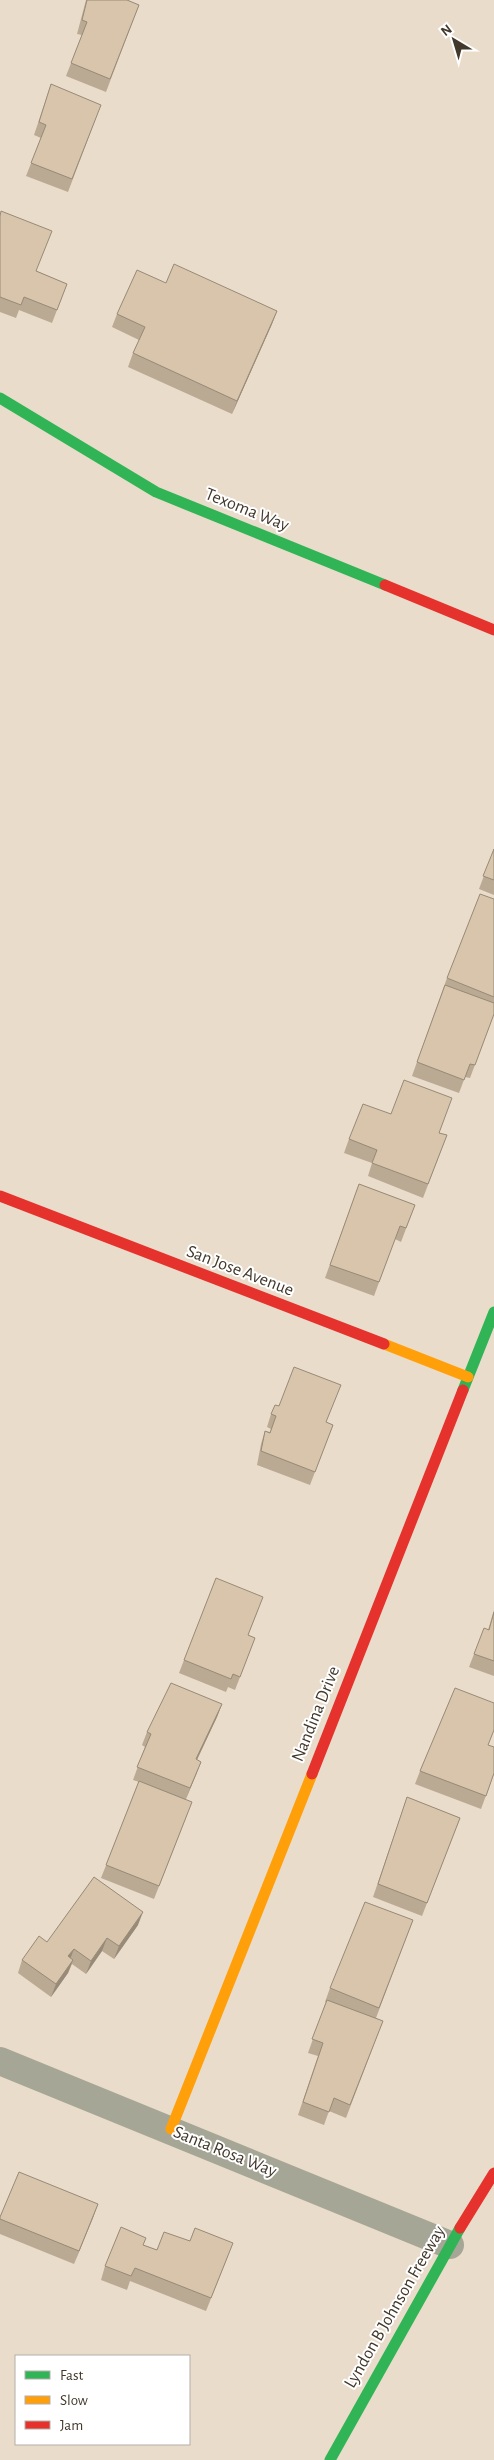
<svg xmlns="http://www.w3.org/2000/svg" width="494" height="2460" viewBox="0 0 494 2460" font-family="'Alegreya Sans',sans-serif">
<style>
.lines{fill:none;stroke-linecap:round;stroke-linejoin:round}
.street{stroke:#a6a697;stroke-width:28}
.fast{stroke:#30b455;stroke-width:11}
.slow{stroke:#ff9f0a;stroke-width:11}
.jam{stroke:#e5322d;stroke-width:11}
.wall{fill:#baa993}
.shaded-wall{fill:#978a78}
.building{fill:#d8c5ab;stroke:#978a78}
.labels{text-anchor:middle;dominant-baseline:central;stroke-width:4;stroke-linejoin:round;paint-order:stroke}
.street-label{font-size:18px;fill:#42382b;stroke:#fff}
</style>
<rect width="100%" height="100%" fill="#eadcca"/>
<g class="lines">
<polyline class="street" points="0,2061 450,2245"/>
<g class="fast">
<polyline points="0,398 156,492 385,585"/>
<polyline points="463,1390 494,1312"/>
<polyline points="330,2460 460,2228"/>
</g>
<g class="slow">
<polyline points="384,1344 468,1377"/>
<polyline points="171,2129 312,1774"/>
</g>
<g class="jam">
<polyline points="385,585 494,630"/>
<polyline points="0,1196 384,1344"/>
<polyline points="312,1774 463,1390"/>
<polyline points="460,2228 494,2173"/>
</g>
</g>
<g class="wall">
<polygon points="86,0 127,0 139,5 106,92 66,76 82,35 77,34"/>
<polygon points="51,84 96,118 68,192 26,176 41,138 34,135"/>
<polygon points="0,214 37,271 67,284 52,323 19,310 16,318 0,312"/>
<polygon points="166,283 277,311 272,324 232,414 128,367 133,353 139,340 112,327 117,314"/>
<polygon points="494,849 494,895 479,889"/>
<polygon points="494,899 494,1014 470,1078 465,1077 459,1093 412,1076 447,978"/>
<polygon points="439,1133 447,1135 423,1198 368,1176 372,1163 344,1153 349,1139"/>
<polygon points="359,1184 415,1205 401,1242 395,1239 374,1296 325,1278"/>
<polygon points="271,1414 326,1422 333,1425 310,1485 257,1465 261,1444 265,1431 270,1432 271,1429 267,1427"/>
<polygon points="258,1610 248,1635 255,1638 235,1690 228,1687 226,1692 179,1673 184,1660"/>
<polygon points="494,1610 494,1676 469,1667 474,1654 488,1630"/>
<polygon points="222,1704 217,1717 197,1760 201,1762 186,1799 187,1815 154,1899 101,1878 139,1782 133,1780 145,1747 142,1745 147,1732"/>
<polygon points="420,1771 494,1774 481,1809 415,1784"/>
<polygon points="407,1797 460,1818 422,1916 373,1897"/>
<polygon points="413,1920 376,2018 383,2021 346,2118 329,2111 324,2125 298,2115 318,2056 308,2053 326,2002 325,2002 330,1988"/>
<polygon points="138,1925 114,1959 102,1951 86,1974 72,1964 68,1973 51,1997 18,1973 22,1960 47,1942"/>
<polygon points="98,2204 74,2264 0,2234 0,2217"/>
<polygon points="144,2245 157,2250 228,2256 206,2311 130,2281 127,2290 101,2280 105,2266"/>
</g>
<g class="shaded-wall">
<polygon points="277,311 272,324 232,414 237,401"/>
<polygon points="222,1704 217,1717 191,1772 196,1759"/>
<polygon points="201,1762 196,1775 185,1801 190,1788"/>
<polygon points="143,1912 138,1925 114,1959 119,1946"/>
<polygon points="107,1938 102,1951 86,1974 91,1961"/>
<polygon points="74,1949 69,1962 68,1956"/>
<polygon points="73,1960 68,1973 51,1997 56,1984"/>
<polygon points="98,2204 93,2218 74,2264 79,2251"/>
</g>
<g class="building">
<polygon points="87,0 127,0 139,5 110,79 71,63 87,22 82,20"/>
<polygon points="51,84 101,105 72,179 31,163 46,125 39,122"/>
<polygon points="1,211 52,231 36,271 67,284 57,310 24,297 21,305 0,297 0,216"/>
<polygon points="174,264 277,311 237,401 133,353 145,327 117,314 137,270 166,283"/>
<polygon points="494,849 494,880 483,876"/>
<polygon points="480,894 494,899 494,997 447,978"/>
<polygon points="445,985 494,1003 494,1014 475,1065 470,1064 464,1080 417,1062"/>
<polygon points="404,1080 452,1098 439,1133 447,1135 428,1184 372,1163 377,1150 349,1139 363,1104 391,1114"/>
<polygon points="359,1184 415,1205 406,1228 400,1226 379,1282 330,1265"/>
<polygon points="294,1367 341,1385 326,1422 333,1425 315,1472 261,1451 265,1431 270,1433 276,1416 271,1414 275,1405 279,1406"/>
<polygon points="216,1578 263,1597 248,1635 255,1638 240,1677 233,1674 231,1679 184,1660"/>
<polygon points="494,1612 494,1661 474,1654 484,1628 489,1630"/>
<polygon points="171,1683 222,1704 196,1759 201,1762 190,1788 137,1767 151,1734 147,1732"/>
<polygon points="455,1688 494,1703 494,1730 488,1745 494,1747 494,1773 486,1796 420,1771"/>
<polygon points="139,1781 192,1802 159,1886 106,1865"/>
<polygon points="407,1797 460,1818 427,1903 378,1884"/>
<polygon points="94,1877 143,1912 119,1946 107,1938 91,1961 74,1949 68,1956 73,1960 56,1984 22,1960 39,1936 47,1942"/>
<polygon points="365,1902 413,1920 379,2008 330,1988"/>
<polygon points="327,2000 383,2021 350,2105 334,2098 329,2112 303,2102 323,2043 312,2039"/>
<polygon points="19,2172 98,2204 79,2251 0,2219 0,2217"/>
<polygon points="121,2227 146,2238 143,2245 157,2250 164,2232 190,2241 195,2228 233,2243 211,2298 135,2268 131,2276 105,2266"/>
</g>
<g class="labels">
<g class="street-label">
<text transform="translate(247 510) rotate(22)">Texoma Way</text>
<text transform="translate(240 1271) rotate(21)">San Jose Avenue</text>
<text transform="translate(316 1714) rotate(-68)">Nandina Drive</text>
<text transform="translate(225 2152) rotate(22)">Santa Rosa Way</text>
<text transform="translate(395 2307) rotate(-60)">Lyndon B Johnson Freeway</text>
</g>
</g>
<rect x="15" y="2355" width="175" height="90" fill="#ffffff" stroke="#b3afaa"/>
<rect x="25" y="2371" width="25" height="8" fill="#30b455" stroke="#b3afaa"/>
<text x="60" y="2380" font-size="15" fill="#42382b">Fast</text>
<rect x="25" y="2396" width="25" height="8" fill="#ff9f0a" stroke="#b3afaa"/>
<text x="60" y="2405" font-size="15" fill="#42382b">Slow</text>
<rect x="25" y="2421" width="25" height="8" fill="#e5322d" stroke="#b3afaa"/>
<text x="60" y="2430" font-size="15" fill="#42382b">Jam</text>
<g transform="translate(454 40) rotate(322)" stroke="#ffffff" stroke-width="4" paint-order="stroke">
<path d="M0-4L9 19L0 12L-9 19Z" fill="#42382b"/>
<text y="-8" font-size="14" font-weight="bold" text-anchor="middle" fill="#42382b">N</text>
</g>
</svg>
